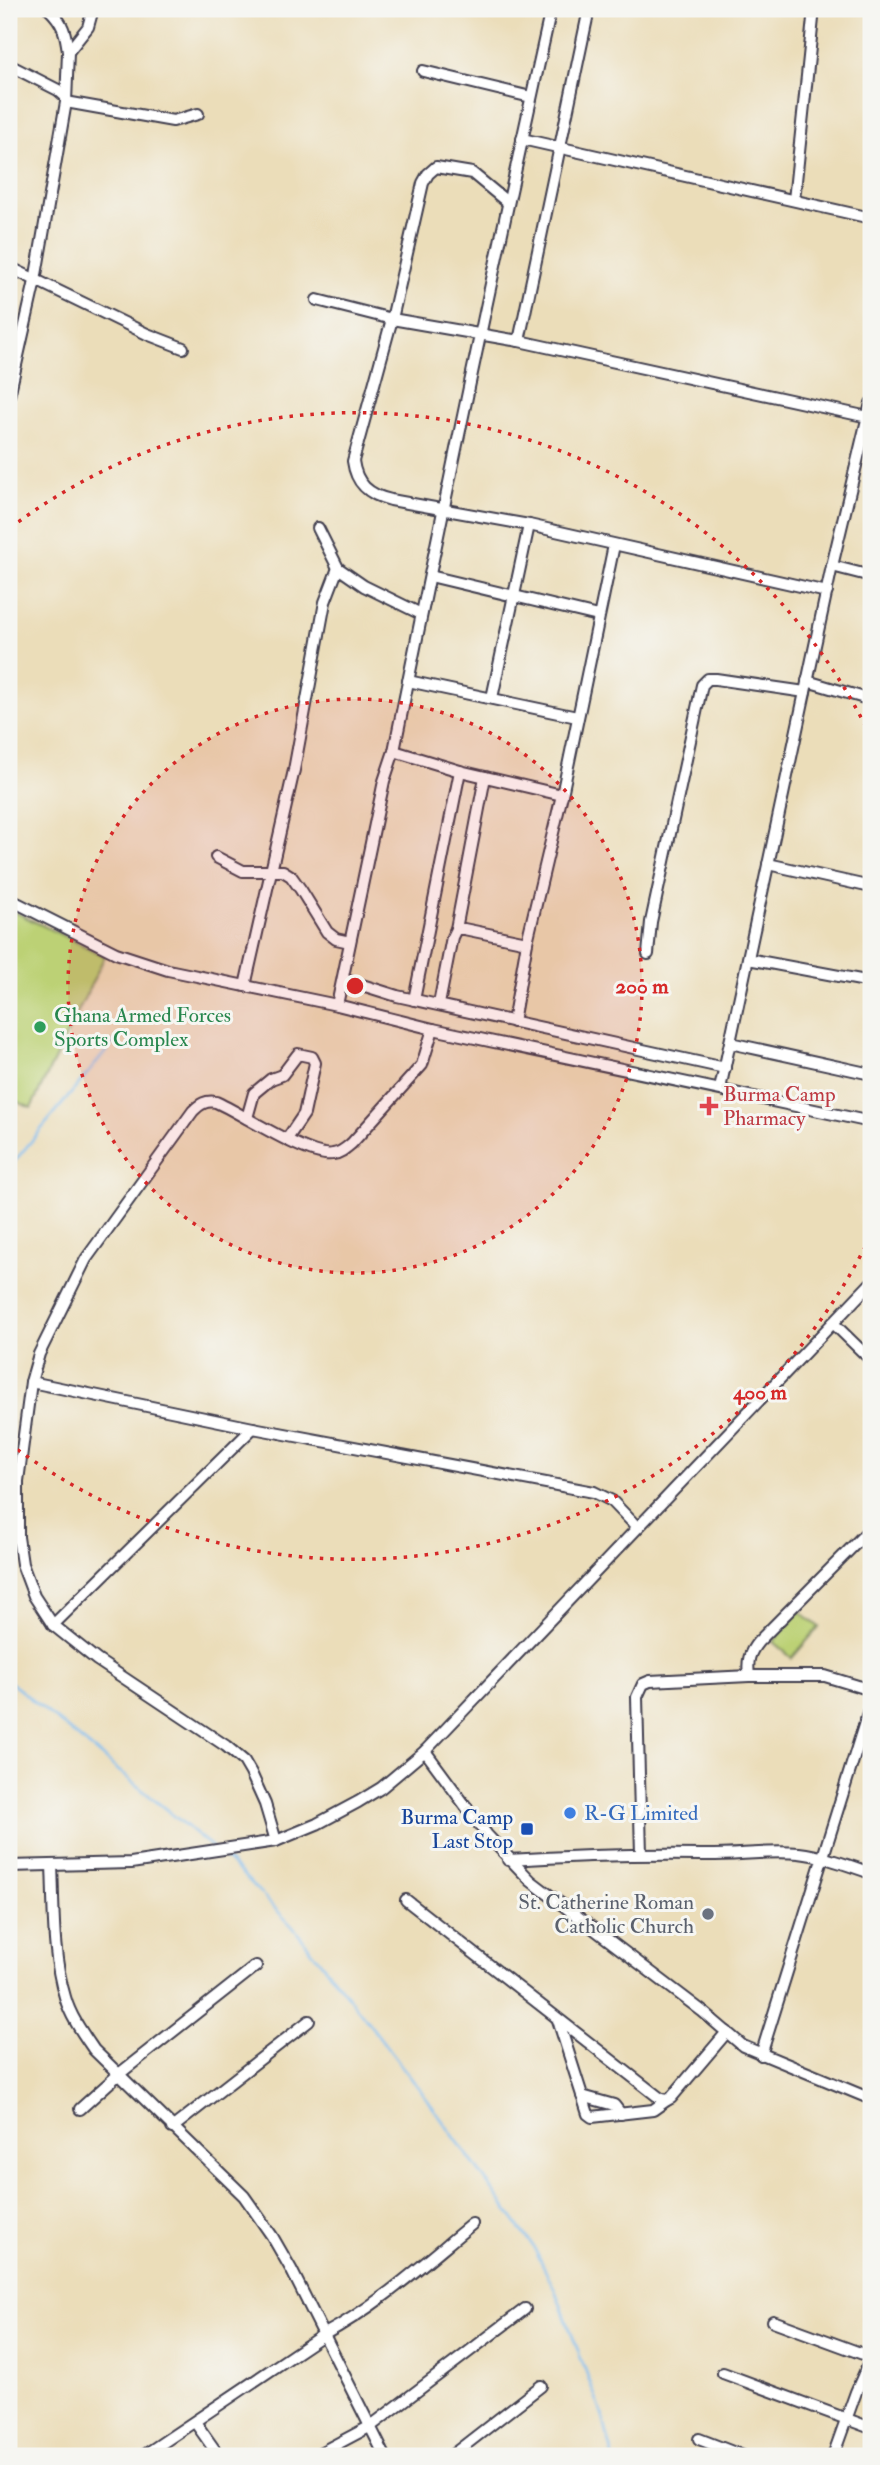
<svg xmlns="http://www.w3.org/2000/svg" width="880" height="2465" viewBox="0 0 880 2465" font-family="'IM FELL Double Pica',serif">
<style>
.green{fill:#bcd175;stroke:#6f7a58;stroke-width:2}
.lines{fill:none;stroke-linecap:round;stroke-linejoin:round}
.stream{stroke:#7bbbef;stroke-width:2.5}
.minor-casing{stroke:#403e4e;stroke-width:14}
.minor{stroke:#fff;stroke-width:10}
.ring{fill:none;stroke:#d62828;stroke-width:3.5;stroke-dasharray:3.5 7}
.leisure-dot{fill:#2e9e5b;stroke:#f6f6f2;stroke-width:2.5}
.health-dot{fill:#e0444e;stroke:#f6f6f2;stroke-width:2.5}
.shop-dot{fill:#3f7fe0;stroke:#f6f6f2;stroke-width:2.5}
.transit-dot{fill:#1a4fb4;stroke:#f6f6f2;stroke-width:2.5}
.worship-dot{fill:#6b7280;stroke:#f6f6f2;stroke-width:2.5}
.labels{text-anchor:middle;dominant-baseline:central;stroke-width:6;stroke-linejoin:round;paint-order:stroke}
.leisure-label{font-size:21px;fill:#27864d;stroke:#f6f6f2;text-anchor:start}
.health-label{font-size:21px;fill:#be3a42;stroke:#f6f6f2;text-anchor:start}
.shop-label{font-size:21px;fill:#366cbe;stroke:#f6f6f2;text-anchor:start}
.transit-label{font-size:21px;fill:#164399;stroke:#f6f6f2;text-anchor:end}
.worship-label{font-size:21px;fill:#5b616d;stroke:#f6f6f2;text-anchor:end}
.centre{fill:#d62828;stroke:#f6f6f2;stroke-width:3.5}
.ring-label{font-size:21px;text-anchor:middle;font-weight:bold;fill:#d62828;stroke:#f6f6f2;stroke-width:6;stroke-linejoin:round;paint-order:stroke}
</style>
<rect width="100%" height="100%" fill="#f6f6f2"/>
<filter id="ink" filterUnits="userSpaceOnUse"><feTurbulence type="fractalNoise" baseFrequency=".0143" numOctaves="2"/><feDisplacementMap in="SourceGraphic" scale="14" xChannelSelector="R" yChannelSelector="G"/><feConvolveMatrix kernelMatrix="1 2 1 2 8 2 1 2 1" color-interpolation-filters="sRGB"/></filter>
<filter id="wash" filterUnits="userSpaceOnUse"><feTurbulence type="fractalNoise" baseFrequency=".00686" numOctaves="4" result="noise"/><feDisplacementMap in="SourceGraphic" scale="28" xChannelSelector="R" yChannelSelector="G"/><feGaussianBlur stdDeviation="1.57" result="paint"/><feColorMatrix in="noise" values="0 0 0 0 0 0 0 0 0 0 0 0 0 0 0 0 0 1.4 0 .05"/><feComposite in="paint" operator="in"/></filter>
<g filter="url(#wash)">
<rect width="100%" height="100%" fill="#ebddb9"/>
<g class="green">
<polygon points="9,909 105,956 31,1108 9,1098"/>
<polygon points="800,1611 819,1627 792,1658 773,1642"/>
</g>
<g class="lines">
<g class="stream">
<polyline points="9,1168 118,1037"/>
<polyline points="9,1681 212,1847"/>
<polyline points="220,1854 241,1873 292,1926 360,2012 421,2091 533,2246 555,2290 602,2414 613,2456"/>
</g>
</g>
</g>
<g filter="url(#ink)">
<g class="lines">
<defs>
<g id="minor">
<path d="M 49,9 C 63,22 66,34 68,52"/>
<polyline points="9,65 58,90 66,97"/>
<polyline points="423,71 531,97"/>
<polyline points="66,102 173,121 198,114"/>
<polyline points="522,139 871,218"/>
<polyline points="794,200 814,9"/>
<path d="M 507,202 L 472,173 L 436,167 L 428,174 L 423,183 L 392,319 L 353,461 C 356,484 369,495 391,500 L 529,525 L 827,592"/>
<polyline points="9,267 147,334 183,348"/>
<polyline points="317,300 392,319 519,341 868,417"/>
<polyline points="519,341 589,9"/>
<polyline points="9,396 35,281 66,102 68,52 88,27 93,9"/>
<polyline points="318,528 338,568 364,586 421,614"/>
<polyline points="832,566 871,576"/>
<polyline points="430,576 598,616"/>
<polyline points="408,681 577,717"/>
<polyline points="807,681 871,700"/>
<polyline points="492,698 529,525"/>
<polyline points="394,751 460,771 562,795"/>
<polyline points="216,857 243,871 283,871 291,876 301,890 327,932 336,939 350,942"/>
<polyline points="768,864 871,887"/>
<polyline points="9,899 116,953 168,970 337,1005 433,1029 871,1122"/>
<polyline points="456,929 485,777"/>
<polyline points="648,954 651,922 702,685 708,679 716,679 805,692"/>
<polyline points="748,959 871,982"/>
<polyline points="343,979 397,996 725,1068"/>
<polyline points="245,986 294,770 325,602 338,568"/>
<polyline points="414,1000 460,771"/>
<polyline points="439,1004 452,937 456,929 464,929 527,942 562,795 614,545"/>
<path d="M 337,1005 L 384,781 L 394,751 C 444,503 496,256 551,9"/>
<polyline points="513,1022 527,942"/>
<polyline points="730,1043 871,1074"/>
<polyline points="720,1089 832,566 871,403"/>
<polyline points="247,1118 254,1093 271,1079 282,1075 298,1054 312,1057 315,1063 304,1114 287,1139"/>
<polyline points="833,1323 871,1360"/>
<polyline points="31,1382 253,1428 594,1492 612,1501 637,1527"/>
<polyline points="53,1625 253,1428"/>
<path d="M 749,1676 C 747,1661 749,1653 758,1642 L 871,1528"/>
<polyline points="425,1751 487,1835 531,1881 702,2011 743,2046 871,2099"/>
<path d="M 276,1841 L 265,1804 L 251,1773 L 244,1761 L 226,1746 L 97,1660 L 53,1625 L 34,1596 L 22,1564 L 18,1537 L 18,1481 L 31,1382 L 39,1354 L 86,1259 L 193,1111 C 200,1104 206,1100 216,1102 C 241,1113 310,1159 333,1154 C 341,1153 346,1148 352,1143 L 422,1065 L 433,1029"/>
<polyline points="641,1854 637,1697 643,1684 650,1681 749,1676 825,1676 871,1690"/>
<path d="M 508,1860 C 573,1856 637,1854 702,1855 C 734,1856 766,1850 799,1853 C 824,1856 847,1865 871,1873"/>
<path d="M 52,1865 C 54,1909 52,1954 65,1997 C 70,2016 83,2034 94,2050 L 244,2196 L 272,2236 L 291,2269 L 385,2456"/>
<polyline points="9,1866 131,1863 276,1841 317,1824 358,1802 381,1788 425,1751 871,1283"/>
<polyline points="406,1900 661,2099 667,2100 671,2098 727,2032"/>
<polyline points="558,2020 588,2114 592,2117 653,2110 667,2100"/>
<polyline points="761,2055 871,1703"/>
<polyline points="582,2096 614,2105 621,2114"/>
<polyline points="80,2109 119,2074 256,1966"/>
<polyline points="172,2128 309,2021"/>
<polyline points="773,2321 871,2357"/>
<polyline points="723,2373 871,2428"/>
<polyline points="195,2422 219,2456"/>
<polyline points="699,2439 743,2456"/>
<path d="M 143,2456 L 323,2335 C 378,2306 424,2263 472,2224"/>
<polyline points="320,2456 320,2453 371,2426 525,2309"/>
<polyline points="451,2456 541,2386"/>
<polyline points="833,2456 856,2392 871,2358"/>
</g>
</defs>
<use href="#minor" class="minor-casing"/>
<use href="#minor" class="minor"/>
</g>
</g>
<circle cx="355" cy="986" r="287" fill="#d62828" fill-opacity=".12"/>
<g class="ring">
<circle cx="355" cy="986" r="287"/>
<path d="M870 1237A573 573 0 0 1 10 1444M10 528A573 573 0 0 1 870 735"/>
</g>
<circle class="leisure-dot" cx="40" cy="1027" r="7"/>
<path class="health-dot" d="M705.5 1095.5h7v7h7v7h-7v7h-7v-7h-7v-7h7z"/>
<circle class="shop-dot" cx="570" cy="1813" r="7"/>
<rect class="transit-dot" x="520" y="1822" width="14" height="14" rx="3.5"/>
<circle class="worship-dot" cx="708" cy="1914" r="7"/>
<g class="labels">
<g class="leisure-label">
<text x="54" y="1015">Ghana Armed Forces<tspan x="54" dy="24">Sports Complex</tspan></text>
</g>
<g class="health-label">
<text x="723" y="1094">Burma Camp<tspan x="723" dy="24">Pharmacy</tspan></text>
</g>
<g class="shop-label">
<text x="584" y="1813">R-G Limited</text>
</g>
<g class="transit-label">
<text x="513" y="1817">Burma Camp<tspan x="513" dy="24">Last Stop</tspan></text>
</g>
<g class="worship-label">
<text x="694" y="1902">St. Catherine Roman<tspan x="694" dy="24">Catholic Church</tspan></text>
</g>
</g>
<circle cx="355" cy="986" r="10" class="centre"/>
<g class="ring-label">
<text x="642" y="993">200 m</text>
<text x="760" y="1399">400 m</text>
</g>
<rect width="880" height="2465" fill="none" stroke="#f6f6f2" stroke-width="35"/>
</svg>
